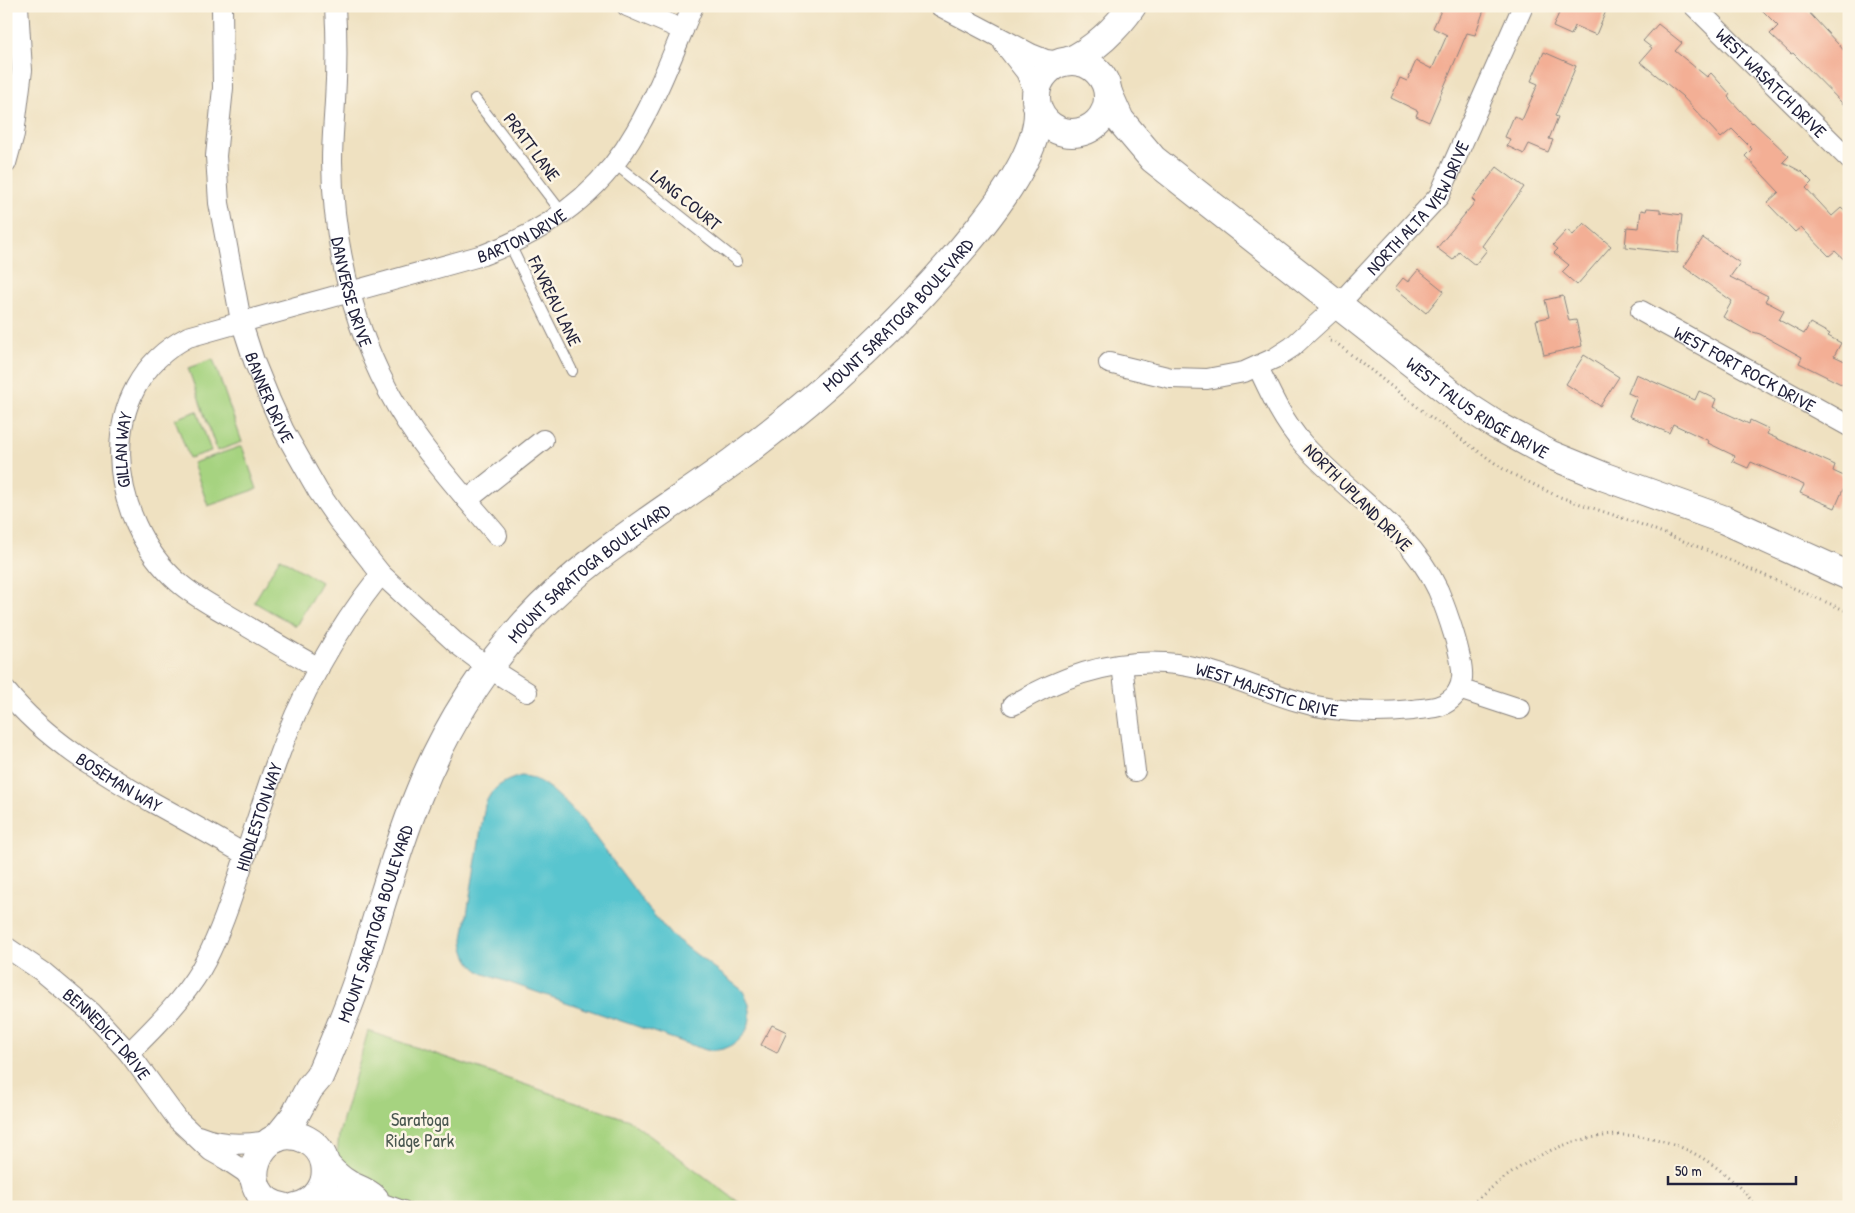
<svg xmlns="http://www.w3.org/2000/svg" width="1855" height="1213" viewBox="0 0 1855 1213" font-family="'Patrick Hand',sans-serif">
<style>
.green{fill:#a6d380;stroke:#647a5e}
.water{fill:#58c5cf;stroke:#3d7485}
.building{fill:#f3af95}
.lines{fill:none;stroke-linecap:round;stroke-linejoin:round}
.lane-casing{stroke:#88827e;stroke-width:12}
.street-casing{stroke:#88827e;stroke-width:22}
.secondary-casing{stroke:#88827e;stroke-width:30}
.path{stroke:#88827e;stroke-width:3;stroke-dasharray:1 4;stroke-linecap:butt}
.lane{stroke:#fff;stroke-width:10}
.street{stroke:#fff;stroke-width:20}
.secondary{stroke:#fff;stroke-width:28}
.labels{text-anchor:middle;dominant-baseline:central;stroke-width:5;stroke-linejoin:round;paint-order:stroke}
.street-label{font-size:18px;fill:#22223b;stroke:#fcf5e5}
.park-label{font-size:18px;fill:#4a5750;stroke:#fcf5e5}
</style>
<rect width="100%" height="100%" fill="#fcf5e5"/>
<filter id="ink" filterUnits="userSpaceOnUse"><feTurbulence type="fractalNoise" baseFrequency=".02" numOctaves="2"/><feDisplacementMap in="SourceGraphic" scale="10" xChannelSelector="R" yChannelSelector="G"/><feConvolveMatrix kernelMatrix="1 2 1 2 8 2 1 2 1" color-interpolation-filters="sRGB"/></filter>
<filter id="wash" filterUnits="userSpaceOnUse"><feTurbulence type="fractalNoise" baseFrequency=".0096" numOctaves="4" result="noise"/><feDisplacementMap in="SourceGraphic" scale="20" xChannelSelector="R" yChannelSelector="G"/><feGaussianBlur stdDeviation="1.12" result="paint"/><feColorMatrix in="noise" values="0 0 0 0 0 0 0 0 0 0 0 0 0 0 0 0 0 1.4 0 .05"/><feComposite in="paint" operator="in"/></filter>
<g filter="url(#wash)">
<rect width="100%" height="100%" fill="#efe1c1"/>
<g class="green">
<polygon points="213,359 242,442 217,451 188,368"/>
<polygon points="197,411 211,451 189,458 175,419"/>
<polygon points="242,446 257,489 208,506 193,463"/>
<polygon points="280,558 321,582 296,626 254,602"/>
<polygon points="368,1031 629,1120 745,1207 326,1207 334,1186 339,1134"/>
</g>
<path class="water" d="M 521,776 C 544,776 567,805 583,821 L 648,908 L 670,934 L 742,990 C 763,1020 741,1054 706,1050 L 484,974 C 470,966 464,955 463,939 L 485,805 C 491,788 503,781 521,776 Z"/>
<g id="blocks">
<g class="building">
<polygon points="1443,6 1474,6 1484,10 1475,35 1467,33 1429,122 1416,116 1418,111 1391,98 1400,78 1407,81 1416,61 1432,69 1447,35 1433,28"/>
<polygon points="1562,6 1608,6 1596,35 1575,26 1571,35 1553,27"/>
<polygon points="1758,6 1803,6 1849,56 1849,110 1793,53 1791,54 1770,34 1778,26"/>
<polygon points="1658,24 1682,43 1675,51 1707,77 1711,73 1730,94 1728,97 1752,123 1753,122 1789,156 1783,162 1802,172 1812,182 1806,188 1832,216 1841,208 1849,215 1849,264 1835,251 1829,256 1801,227 1795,232 1767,203 1779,192 1745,156 1752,149 1732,129 1721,138 1682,96 1640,62 1652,48 1643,41"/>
<polygon points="1544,52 1576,66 1555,116 1558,117 1549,139 1553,140 1548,152 1529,144 1524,154 1507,146 1510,139 1505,137 1514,116 1522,120 1538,84 1531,81"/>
<polygon points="1497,167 1524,187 1482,246 1487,250 1475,265 1459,252 1453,260 1437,248 1475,202 1472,199"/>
<polygon points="1647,208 1660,209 1660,212 1682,215 1678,253 1625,247 1627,227 1639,228 1641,210 1646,211"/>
<polygon points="1584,223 1611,246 1577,285 1562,272 1569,265 1554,253 1558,249 1553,245 1567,230 1573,235"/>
<polygon points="1703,238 1740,263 1730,277 1768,296 1765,301 1784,311 1779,320 1804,334 1810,323 1830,334 1828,336 1841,343 1834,356 1849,363 1849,388 1799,363 1802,357 1760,334 1753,332 1752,333 1723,317 1732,301 1684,267"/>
<polygon points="1418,270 1444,291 1426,313 1395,288 1403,278 1408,282"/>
<polygon points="1563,296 1569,321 1576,320 1582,346 1544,355 1536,320 1549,317 1545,300"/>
<polygon points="1584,355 1619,377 1600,406 1566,384"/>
<polygon points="1636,374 1695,400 1699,391 1716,399 1713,407 1749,424 1750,420 1769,429 1767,434 1835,465 1833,471 1848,478 1835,508 1800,493 1804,485 1751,462 1748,468 1732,461 1735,456 1708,443 1709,441 1673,424 1669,433 1629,416 1637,397 1628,393"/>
<polygon points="772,1025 787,1032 777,1053 761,1045"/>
</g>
</g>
</g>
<g filter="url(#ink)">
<use href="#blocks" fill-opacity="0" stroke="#88827e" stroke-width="1"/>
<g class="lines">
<defs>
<g id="lane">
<polyline points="475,99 563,214"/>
<polyline points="614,163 737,261"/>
<polyline points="510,245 572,371"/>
<polyline points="378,1197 406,1207"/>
</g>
<g id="street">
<path id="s1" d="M 222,6 L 223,88 L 216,156 L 219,203 L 241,321 L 254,361 L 270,400 L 284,431 L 318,491 L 338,520 L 381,574 L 457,644 L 489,668 L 527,692"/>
<path id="s2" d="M 335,6 C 337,38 337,69 335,101 C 334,121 332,141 332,161 C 333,257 360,357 416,436 C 440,470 469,502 497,535"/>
<polyline points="627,6 683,30"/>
<polyline points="940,6 1031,54 1046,60 1060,62"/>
<path id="s3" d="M 1694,6 L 1849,159"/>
<polyline points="1004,44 1026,72 1035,93"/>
<polyline points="6,163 14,134 22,70 18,6"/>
<path id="s4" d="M 1641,311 L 1849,426"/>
<path id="s5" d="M 1109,363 L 1171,378 L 1207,379 L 1244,372 L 1275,358 L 1292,347 L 1339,304 L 1439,196 L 1523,6"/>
<polyline points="467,500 543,440"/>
<polyline points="1122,665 1135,771"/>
<path id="s6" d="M 319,668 C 290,652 262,635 233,618 C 215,607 195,597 179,583 C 106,520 92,386 188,337 L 483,255 C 547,231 602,192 636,131 C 659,92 675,48 693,6"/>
<polyline points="1459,689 1520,709"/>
<path id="s7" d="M 6,691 C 46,740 99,771 152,802 C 183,819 215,837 246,855"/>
<path id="s8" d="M 1013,705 C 1058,678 1111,659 1165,663 C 1212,666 1253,688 1297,701 C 1335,713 1373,714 1413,710 C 1425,708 1440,709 1450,700 C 1457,695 1461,686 1462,678 C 1464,659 1446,609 1438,590 C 1409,528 1348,494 1304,445 C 1283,421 1271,395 1258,367"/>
<path id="s9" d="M 6,947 L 43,972 L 92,1013 L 129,1053 L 178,1120 L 211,1151 L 227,1160 L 245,1172 L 258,1189"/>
<path id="s10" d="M 129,1053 C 155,1027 182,1001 201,969 C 217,941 228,910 238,878 C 250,841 262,803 275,766 C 299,697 335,632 381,574"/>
<path d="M 198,1136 C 222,1146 248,1145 272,1140"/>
<path d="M 322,1154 C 330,1165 339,1175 352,1182 C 361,1186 370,1189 377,1196"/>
<path d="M 307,1203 C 317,1199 327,1195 338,1195 C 352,1195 364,1199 378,1197"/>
</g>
<g id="secondary">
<circle cx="1072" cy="97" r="36"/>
<path d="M 1069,61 C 1092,52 1118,27 1132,6"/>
<path id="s11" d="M 1108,93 L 1120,120 L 1153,159 L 1468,407 L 1496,425 L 1551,455 L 1605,477 L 1725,520 L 1849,576"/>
<path id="s12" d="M 277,1138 L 294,1117 L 309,1089 L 319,1077 C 332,1047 345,1016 356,985 C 377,922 393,857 418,796 C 443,732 481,672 526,622 C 585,558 662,513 732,462 C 826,392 907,318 980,227 C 1003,198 1038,150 1038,112"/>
<path d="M 283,1207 C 230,1197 258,1115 307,1140 C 316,1145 323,1153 325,1164 C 329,1184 316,1203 296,1207"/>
</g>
</defs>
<use href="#lane" class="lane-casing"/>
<use href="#street" class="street-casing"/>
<use href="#secondary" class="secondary-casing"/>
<g class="path">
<polyline points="1328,337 1329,341 1335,342 1429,416 1506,471 1557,496 1640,524 1706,550 1849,612"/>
<path d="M 1468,1207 C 1492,1187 1515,1168 1543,1154 C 1624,1115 1702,1138 1757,1207"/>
</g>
<use href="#lane" class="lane"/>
<use href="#street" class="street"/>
<use href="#secondary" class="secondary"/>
</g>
</g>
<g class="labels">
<g class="street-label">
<text stroke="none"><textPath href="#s3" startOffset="109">WEST WASATCH DRIVE</textPath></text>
<text transform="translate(532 147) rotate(53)">PRATT LANE</text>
<text transform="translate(686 200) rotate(39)">LANG COURT</text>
<text stroke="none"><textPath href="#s5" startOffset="381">NORTH ALTA VIEW DRIVE</textPath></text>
<text stroke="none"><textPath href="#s6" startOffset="802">BARTON DRIVE</textPath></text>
<text stroke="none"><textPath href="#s2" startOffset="288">DANVERSE DRIVE</textPath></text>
<text transform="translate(555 301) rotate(64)">FAVREAU LANE</text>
<text stroke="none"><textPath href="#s12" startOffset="1062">MOUNT SARATOGA BOULEVARD</textPath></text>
<text stroke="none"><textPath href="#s4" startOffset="119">WEST FORT ROCK DRIVE</textPath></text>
<text stroke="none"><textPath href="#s1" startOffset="399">BANNER DRIVE</textPath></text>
<text stroke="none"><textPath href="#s11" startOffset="490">WEST TALUS RIDGE DRIVE</textPath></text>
<text stroke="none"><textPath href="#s6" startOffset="314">GILLAN WAY</textPath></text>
<text transform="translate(1358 497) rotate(45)">NORTH UPLAND DRIVE</text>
<text stroke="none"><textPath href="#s12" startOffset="658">MOUNT SARATOGA BOULEVARD</textPath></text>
<text stroke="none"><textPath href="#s8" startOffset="266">WEST MAJESTIC DRIVE</textPath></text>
<text stroke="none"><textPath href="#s7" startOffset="146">BOSEMAN WAY</textPath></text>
<text stroke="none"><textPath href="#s10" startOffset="274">HIDDLESTON WAY</textPath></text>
<text stroke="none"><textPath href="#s12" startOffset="238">MOUNT SARATOGA BOULEVARD</textPath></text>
<text stroke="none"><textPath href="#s9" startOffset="134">BENNEDICT DRIVE</textPath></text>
</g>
<g class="park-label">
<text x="420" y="1119">Saratoga<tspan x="420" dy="21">Ridge Park</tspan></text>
</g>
</g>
<rect width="1855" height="1213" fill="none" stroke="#fcf5e5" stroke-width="25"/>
<path d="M1668 1176v8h128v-8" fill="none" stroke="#22223b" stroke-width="2.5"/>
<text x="1675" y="1176" font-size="15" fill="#22223b" stroke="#fcf5e5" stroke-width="4" paint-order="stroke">50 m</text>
</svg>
